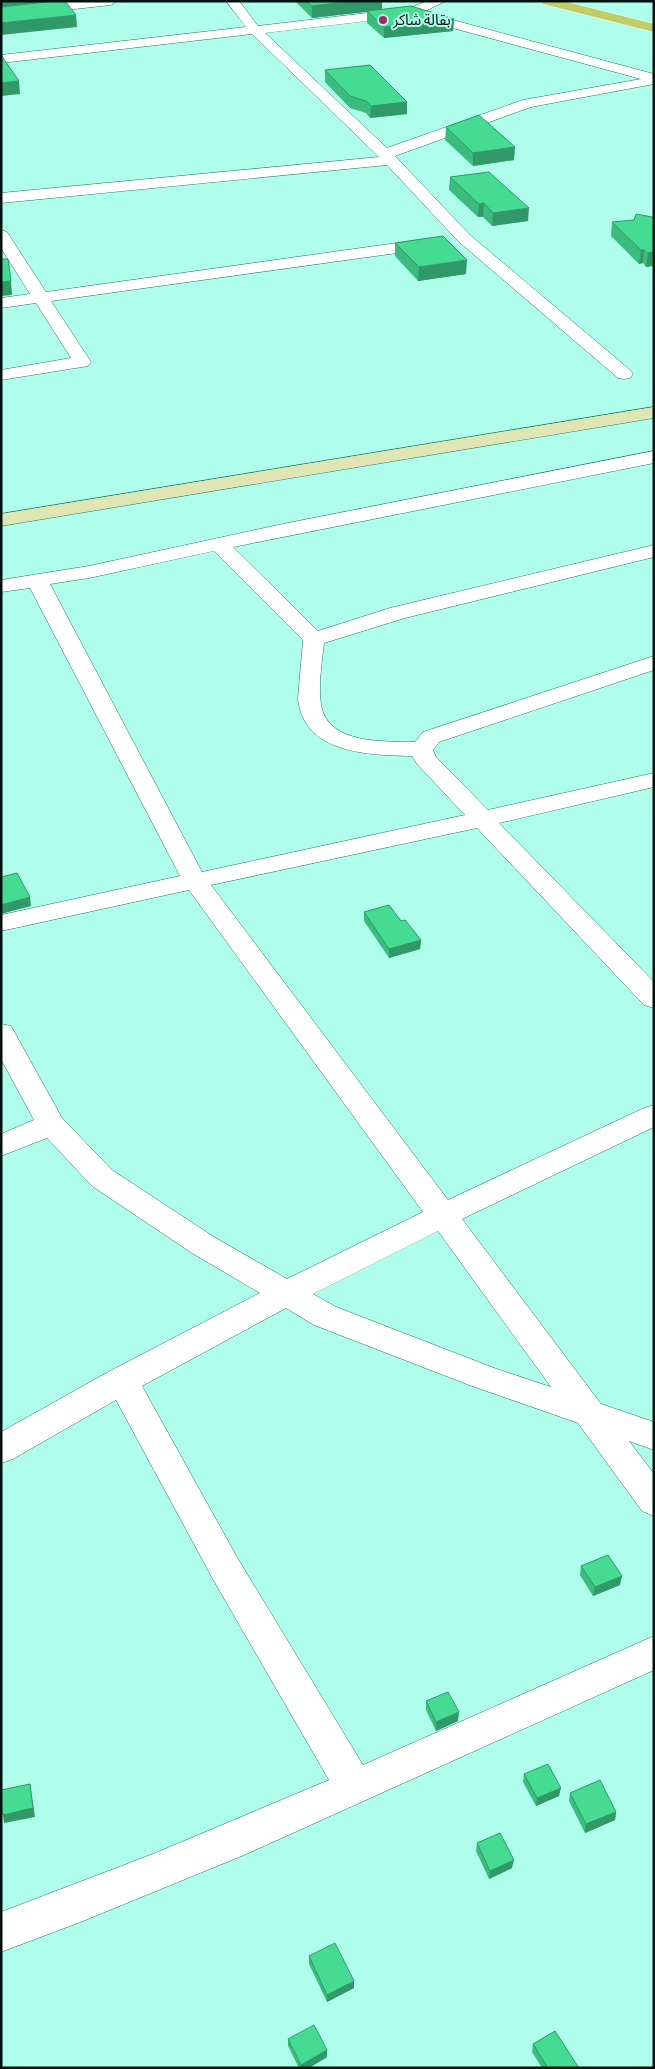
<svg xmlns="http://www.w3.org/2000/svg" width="655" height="2069" viewBox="0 0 655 2069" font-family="'Alegreya Sans','Noto Sans Arabic',sans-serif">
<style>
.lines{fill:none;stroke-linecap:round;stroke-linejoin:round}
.street-casing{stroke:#207565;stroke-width:1}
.secondary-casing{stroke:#207565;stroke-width:1}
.primary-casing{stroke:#fff;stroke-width:1}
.street{fill:#fff;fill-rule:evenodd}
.secondary{fill:#dfe6b3;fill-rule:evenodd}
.primary{fill:#bfcc68;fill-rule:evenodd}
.wall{fill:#3bbc7e}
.shaded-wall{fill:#309967}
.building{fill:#45db93;stroke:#309967}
.poi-dot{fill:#ac2263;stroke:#aefeeb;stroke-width:2}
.labels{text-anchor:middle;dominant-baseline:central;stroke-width:4;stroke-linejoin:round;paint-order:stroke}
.far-poi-label{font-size:15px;fill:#00110d;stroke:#aefeeb;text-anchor:start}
</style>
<rect width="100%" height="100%" fill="#aefeeb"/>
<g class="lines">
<defs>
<g id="street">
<polygon points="74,1 117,1 111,5 1,17 1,9"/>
<path d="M 226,1 L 239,1 L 258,26 L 409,8 L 428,1 L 446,1 L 423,12 L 654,74 L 654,84 L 531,107 L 395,156 L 470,235 L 630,370 L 633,374 L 630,378 L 624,379 L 618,378 L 458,241 L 387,165 L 1,203 L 1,193 L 379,157 L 252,34 L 1,63 L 1,55 L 246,27 ZM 411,16 L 412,17 L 641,79 L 523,100 L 387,148 L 265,33 Z"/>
<polygon points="1,230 7,232 46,292 433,238 439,240 441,243 439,246 433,248 51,301 91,362 88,366 82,367 1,380 1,370 71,358 36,303 1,308 1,298 30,294 1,248"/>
<path d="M 654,451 L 654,463 L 233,547 L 318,631 L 390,608 L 654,545 L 654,557 L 405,618 L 324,643 C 322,663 318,684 321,705 C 328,745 384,741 415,742 L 423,732 L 654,656 L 654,670 L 439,742 L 433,750 L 436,757 L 488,810 L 654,773 L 654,787 L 499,823 L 654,982 L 654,1008 L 644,1005 L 477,828 L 211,885 L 448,1200 L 644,1108 L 654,1105 L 654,1127 L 462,1219 L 601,1404 L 654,1422 L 654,1450 L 629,1441 L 654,1474 L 654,1516 L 642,1511 L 578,1423 L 472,1386 L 314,1325 L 286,1308 L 142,1386 L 238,1559 L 363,1765 L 654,1636 L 654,1670 L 244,1855 L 78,1923 L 1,1952 L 1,1912 L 153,1854 L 329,1780 L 214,1581 L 116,1400 L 13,1459 L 1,1463 L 1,1432 L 110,1371 L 260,1293 L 192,1253 L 92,1186 L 47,1138 L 1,1156 L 1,1134 L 34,1120 L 1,1059 L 1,1024 L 11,1026 L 62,1118 L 112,1170 L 214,1237 L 287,1279 L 423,1212 L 189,890 L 1,931 L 1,915 L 180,876 L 30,588 L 1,592 L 1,580 L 89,566 L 283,524 ZM 214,551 L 303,640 L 298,699 C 304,754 369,755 412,756 L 417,764 L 465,815 L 202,872 L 50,584 L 89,578 ZM 438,1231 L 551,1387 L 494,1368 L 336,1307 L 313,1294 Z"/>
</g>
<polygon id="secondary" points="654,407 654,418 1,526 1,514"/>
<polygon id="primary" points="541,1 563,1 654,24 654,32 543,4"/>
</defs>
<use href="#street" class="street-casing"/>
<use href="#secondary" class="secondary-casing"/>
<use href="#primary" class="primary-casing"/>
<use href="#street" class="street"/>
<use href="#secondary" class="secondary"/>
<use href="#primary" class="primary"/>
</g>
<g class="wall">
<polygon points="295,1 382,1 382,10 312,18"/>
<polygon points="367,11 454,19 453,31 384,38 367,23"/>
<polygon points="325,70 407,102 407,114 370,118 366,113 350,108 325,82"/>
<polygon points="446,127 514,160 473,166 445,140"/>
<polygon points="450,177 528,221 492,226 483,217 478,217 449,190"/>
<polygon points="654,218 654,267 652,266 646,267 643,263 639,264 611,236 612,222"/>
<polygon points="395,243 466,274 418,281 395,256"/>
<polygon points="364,912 421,940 420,949 389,958 364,921"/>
<polygon points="581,1566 620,1585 593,1596 580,1575"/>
<polygon points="426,1701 458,1721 436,1731 426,1710"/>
<polygon points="524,1774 559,1796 536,1806 523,1782"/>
<polygon points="570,1793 616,1812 615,1820 585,1833 569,1801"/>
<polygon points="477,1843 512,1868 489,1879 476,1851"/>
<polygon points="309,1956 354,1988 327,2002 309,1964"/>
<polygon points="288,2039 327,2057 309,2068 299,2068 288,2046"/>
<polygon points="533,2044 579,2068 542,2068 532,2052"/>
</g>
<g class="shaded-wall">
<polygon points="1,1 55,1 1,7"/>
<polygon points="354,1 382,1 382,10 312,18 312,6"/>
<polygon points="76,15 77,27 1,35 1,23"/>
<polygon points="454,19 453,31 384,38 384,27"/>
<polygon points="19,81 20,94 1,96 1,83"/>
<polygon points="407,102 407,114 370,118 371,106"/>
<polygon points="515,147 514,160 473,166 473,153"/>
<polygon points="484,203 483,217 478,217 479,204"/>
<polygon points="529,208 528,221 492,226 493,213"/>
<polygon points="641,250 644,250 643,263 639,264"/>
<polygon points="653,252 652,266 646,267 648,253"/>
<polygon points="467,260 466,274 418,281 419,267"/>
<polygon points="11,281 12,295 1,296 1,282"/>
<polygon points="30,897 31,906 1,914 1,905"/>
<polygon points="421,940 420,949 389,958 389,949"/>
<polygon points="622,1576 620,1585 593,1596 595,1587"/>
<polygon points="459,1712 458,1721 436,1731 436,1722"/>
<polygon points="30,1784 35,1817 4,1823 3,1815"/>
<polygon points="561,1788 559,1796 536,1806 537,1798"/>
<polygon points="616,1812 615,1820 585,1833 586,1824"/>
<polygon points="514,1860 512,1868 489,1879 490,1871"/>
<polygon points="354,1981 354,1988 327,2002 327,1995"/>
<polygon points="327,2050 327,2057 309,2068 301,2068 301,2065"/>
</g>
<g class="building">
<polygon points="55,1 65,1 76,15 1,23 1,7"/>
<polygon points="306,1 354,1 312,6"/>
<polygon points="411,6 454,19 384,27 367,11"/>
<polygon points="1,55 19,81 1,83"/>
<polygon points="370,65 407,102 371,106 366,101 350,96 325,70"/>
<polygon points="479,115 515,147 473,153 446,127"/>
<polygon points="489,172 529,208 493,213 484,203 479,204 450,177"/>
<polygon points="636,214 652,217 654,218 654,252 648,253 644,250 641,250 612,222 634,220"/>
<polygon points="443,236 467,260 419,267 395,243"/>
<polygon points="1,259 8,259 11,281 1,282"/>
<polygon points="17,873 30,897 1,905 1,877"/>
<polygon points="389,905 401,921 405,920 421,940 389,949 364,912"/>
<polygon points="608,1555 622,1576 595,1587 581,1566"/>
<polygon points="448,1692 459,1712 436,1722 426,1701"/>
<polygon points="548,1764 561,1788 537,1798 524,1774"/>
<polygon points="600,1780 616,1812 586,1824 570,1793"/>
<polygon points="30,1784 33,1808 3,1815 1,1804 1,1790"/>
<polygon points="500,1833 514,1860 490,1871 477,1843"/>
<polygon points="335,1943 354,1981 327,1995 309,1956"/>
<polygon points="314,2025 327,2050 301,2065 288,2039"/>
<polygon points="555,2031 579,2068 548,2068 533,2044"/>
</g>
<circle class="poi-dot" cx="383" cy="20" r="5"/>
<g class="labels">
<g class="far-poi-label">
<text x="393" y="20">بقالة شاكر</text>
</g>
</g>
<rect width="655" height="2069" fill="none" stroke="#00110d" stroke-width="5"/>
</svg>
